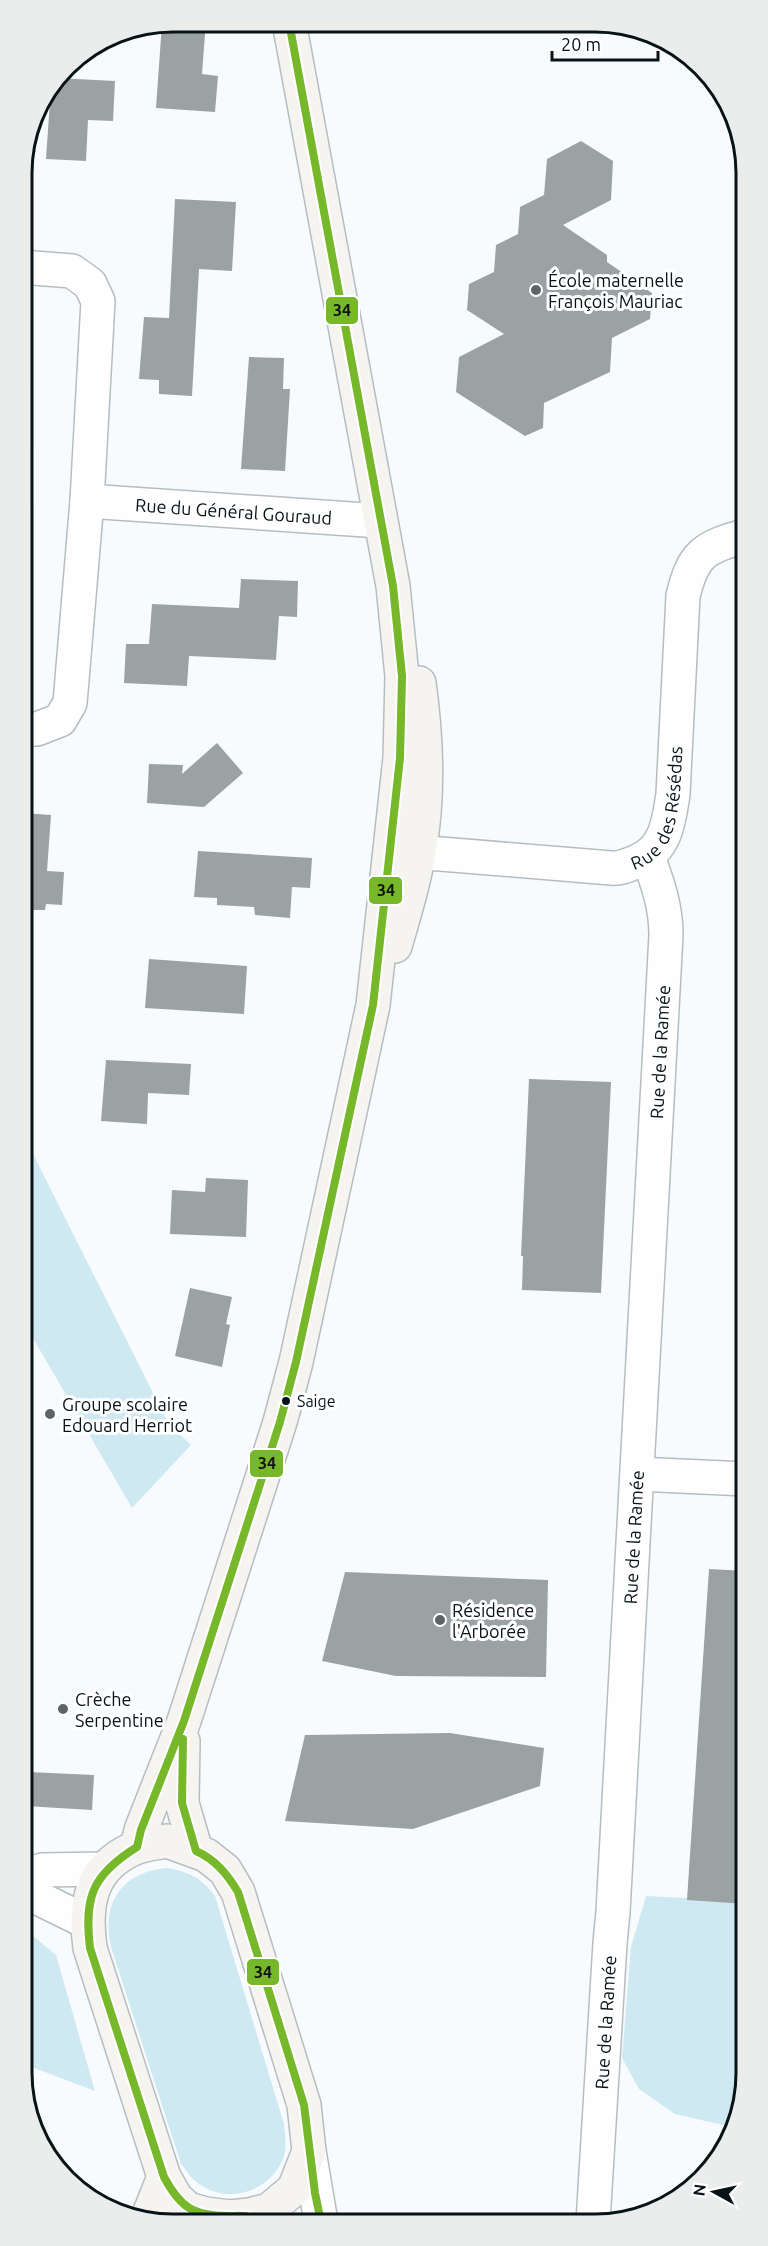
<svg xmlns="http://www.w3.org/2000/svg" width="768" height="2246" viewBox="0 0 768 2246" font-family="Ubuntu,sans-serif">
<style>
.green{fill:#cee9f2}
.building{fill:#9ba2a4}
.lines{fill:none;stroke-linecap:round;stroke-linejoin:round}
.minor-casing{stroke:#b6bdc0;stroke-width:36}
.tertiary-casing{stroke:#b6bdc0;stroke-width:36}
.secondary-casing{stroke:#b6bdc0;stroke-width:36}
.minor{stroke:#fefeff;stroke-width:33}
.tertiary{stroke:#fefeff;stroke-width:33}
.secondary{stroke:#f5f4f1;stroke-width:33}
.bus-1-casing{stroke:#fff;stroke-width:12}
.bus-1{stroke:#76b82a;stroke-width:8}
.poi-dot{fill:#5c6468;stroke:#fff;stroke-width:2}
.bus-dot{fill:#081317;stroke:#fff;stroke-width:2}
.labels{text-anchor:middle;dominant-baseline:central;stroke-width:6;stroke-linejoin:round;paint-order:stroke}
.bus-label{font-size:16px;fill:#081317;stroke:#fff;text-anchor:start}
.poi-label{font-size:18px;fill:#081317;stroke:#fff;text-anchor:start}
.street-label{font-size:18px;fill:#081317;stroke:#fff}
.rim{fill:none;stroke:#081317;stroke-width:3}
.line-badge{stroke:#fff;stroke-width:2}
.pale-badge-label{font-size:16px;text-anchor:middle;font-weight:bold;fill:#111}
</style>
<rect width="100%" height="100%" fill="#f8fbfd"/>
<g class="green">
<polygon points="23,1134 168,1423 191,1445 132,1508 23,1321"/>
<path d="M 166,1868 C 188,1871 202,1878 215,1896 L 284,2124 C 285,2134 287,2146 284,2156 C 273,2189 233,2204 204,2187 C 194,2182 188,2173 181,2164 L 111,1947 C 101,1903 121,1873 166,1868 Z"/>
<polygon points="646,1896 746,1901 747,2083 736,2128 675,2114 639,2089 622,2058 631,1947"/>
<polygon points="32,1935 56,1955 95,2091 24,2064 24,1964"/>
</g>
<g class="building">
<polygon points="172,21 206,21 202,74 218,76 215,112 156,108 162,23"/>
<polygon points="57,78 115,81 113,121 88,120 86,161 46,159 51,86"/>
<polygon points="581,141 613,161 611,200 563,225 607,255 607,262 652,293 650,319 612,338 610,372 544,403 543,428 525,436 456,392 459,357 504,334 467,310 469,284 494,272 496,245 518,234 520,207 544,195 547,159"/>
<polygon points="175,199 236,202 232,271 199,269 192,396 159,394 159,380 139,379 144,317 169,318"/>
<polygon points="249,357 284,358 283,389 290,389 285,471 241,469"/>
<polygon points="241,579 298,581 297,617 279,616 276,660 189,656 187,686 124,683 126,644 149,644 152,604 239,608"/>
<polygon points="217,743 243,773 204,807 147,803 149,764 183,765 182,774"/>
<polygon points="22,813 51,815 47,871 64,872 62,905 46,904 45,910 22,910"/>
<polygon points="198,851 312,858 310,888 292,887 290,918 255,915 254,907 217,905 217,898 194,897"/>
<polygon points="149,959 247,966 244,1014 145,1008"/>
<polygon points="106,1060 191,1064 189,1095 148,1093 147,1124 101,1121"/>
<polygon points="529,1079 611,1082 601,1293 522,1290 523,1256 521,1256"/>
<polygon points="206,1178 248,1180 246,1237 170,1234 172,1190 205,1192"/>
<polygon points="190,1288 232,1297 226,1324 230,1325 222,1367 175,1356"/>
<polygon points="709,1569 746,1571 746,1904 687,1900"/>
<polygon points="345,1572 548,1580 546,1677 396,1676 322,1661"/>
<polygon points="450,1733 544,1748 540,1786 413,1829 285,1821 305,1735"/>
<polygon points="28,1772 94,1775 92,1810 25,1806"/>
</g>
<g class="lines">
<defs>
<g id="minor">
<polyline points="21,267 72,271 90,284 98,301 87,501 70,703 60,720 37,729 22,729"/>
<path id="s1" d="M 87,501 L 380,521"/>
<path id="s2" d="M 391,852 L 441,854 L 611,868 C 621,869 628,865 638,861 C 666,849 669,821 673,794 L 683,596 C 693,554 704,547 745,536"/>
<polyline points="637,1474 746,1479"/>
<path id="s3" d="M 593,2222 L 610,1943 L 613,1912 L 666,935 C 666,907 658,884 648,857"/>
</g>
<g id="tertiary">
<polyline points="24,1877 42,1870 104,1869"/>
<polyline points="24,1882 36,1897 87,1922"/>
<polyline points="309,2151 321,2222"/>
</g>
<g id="secondary">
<path d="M 395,946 C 404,915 414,884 419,852 C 429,796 427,740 419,683"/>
<polyline points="183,1741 182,1803 196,1851"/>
<path d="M 167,1841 L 206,1855 L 225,1870 L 238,1892 L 304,2105 L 309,2151 L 294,2189 L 269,2210 L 249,2215 L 231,2217 L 206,2214 L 188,2209 L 176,2198 L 164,2177 L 90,1948 C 84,1904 90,1867 135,1848 C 144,1844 157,1843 167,1841 Z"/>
<polyline points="137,1847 141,1830 184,1721 280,1422 296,1362 373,1005 400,758 402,676 393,586 289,22"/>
<polyline points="146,2222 164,2177"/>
</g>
</defs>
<use href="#minor" class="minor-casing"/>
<use href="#tertiary" class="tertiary-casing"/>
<use href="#secondary" class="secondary-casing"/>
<use href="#minor" class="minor"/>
<use href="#tertiary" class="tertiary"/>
<use href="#secondary" class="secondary"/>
<defs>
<g id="bus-1">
<path d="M 183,1739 L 182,1803 L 196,1851 C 216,1860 227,1874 238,1892 L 304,2105 L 315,2193 L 321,2222"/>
<path d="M 259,2222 C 248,2214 241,2216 228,2216 C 193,2216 180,2207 164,2177 L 90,1948 C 84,1897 92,1875 137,1847 L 141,1830 L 184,1721 L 280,1422 L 296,1362 L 373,1005 L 400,758 L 402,676 L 393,586 L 289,22"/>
</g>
</defs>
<use href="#bus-1" class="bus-1-casing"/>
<use href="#bus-1" class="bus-1"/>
</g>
<g class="poi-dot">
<circle cx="536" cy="290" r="6"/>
<circle cx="50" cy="1414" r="6"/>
<circle cx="440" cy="1620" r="6"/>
<circle cx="63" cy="1709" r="6"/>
</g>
<circle class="bus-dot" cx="286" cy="1401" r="5"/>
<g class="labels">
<g class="bus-label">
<text x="297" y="1401">Saige</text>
</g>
<g class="poi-label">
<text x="548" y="280">École maternelle<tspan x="548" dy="21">François Mauriac</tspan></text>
<text x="62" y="1404">Groupe scolaire<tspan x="62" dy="21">Edouard Herriot</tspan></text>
<text x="452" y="1610">Résidence<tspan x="452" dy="21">l'Arborée</tspan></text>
<text x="75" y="1699">Crèche<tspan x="75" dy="21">Serpentine</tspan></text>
</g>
<g class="street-label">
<text stroke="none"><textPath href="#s1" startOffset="147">Rue du Général Gouraud</textPath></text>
<text stroke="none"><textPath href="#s2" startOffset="309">Rue des Résédas</textPath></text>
<text stroke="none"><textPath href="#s3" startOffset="1172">Rue de la Ramée</textPath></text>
<text stroke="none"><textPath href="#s3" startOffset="686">Rue de la Ramée</textPath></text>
<text stroke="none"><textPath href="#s3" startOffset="200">Rue de la Ramée</textPath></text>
</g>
</g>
<path d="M0 0H768V2246H0ZM173 32H595A141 141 0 0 1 736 173V2073A141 141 0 0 1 595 2214H173A141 141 0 0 1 32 2073V173A141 141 0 0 1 173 32Z" fill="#ebecec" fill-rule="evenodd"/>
<path class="rim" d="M173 32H595A141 141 0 0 1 736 173V2073A141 141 0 0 1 595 2214H173A141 141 0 0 1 32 2073V173A141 141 0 0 1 173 32Z"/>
<g class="line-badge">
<rect x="325" y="296" width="34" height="29" rx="6" fill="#76b82a"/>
<rect x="368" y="876" width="35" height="29" rx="6" fill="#76b82a"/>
<rect x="249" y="1449" width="35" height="29" rx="6" fill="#76b82a"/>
<rect x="246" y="1958" width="34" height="28" rx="6" fill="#76b82a"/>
</g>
<g class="pale-badge-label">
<text x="342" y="316">34</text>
<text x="386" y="896">34</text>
<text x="267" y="1469">34</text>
<text x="263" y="1978">34</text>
</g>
<g transform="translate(714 2192) rotate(278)" stroke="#ffffff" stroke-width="4.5" paint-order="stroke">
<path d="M0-4.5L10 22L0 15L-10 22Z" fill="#081317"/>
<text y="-9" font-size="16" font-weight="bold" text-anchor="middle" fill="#081317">N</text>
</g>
<path d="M552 51v9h106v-9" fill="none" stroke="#081317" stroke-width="3"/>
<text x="561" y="51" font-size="18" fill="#081317" stroke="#ffffff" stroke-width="4.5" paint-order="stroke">20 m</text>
</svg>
